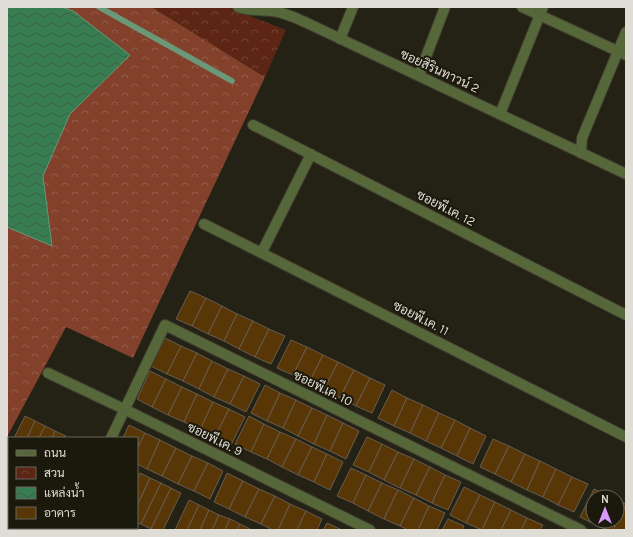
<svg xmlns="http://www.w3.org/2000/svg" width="633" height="537" viewBox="0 0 633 537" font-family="Karla,Sarabun,sans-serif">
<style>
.forest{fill:url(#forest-crowns)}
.park{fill:url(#park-crowns)}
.water{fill:url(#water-waves);stroke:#6a9979}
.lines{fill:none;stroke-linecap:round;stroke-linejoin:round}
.stream{stroke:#6a9979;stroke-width:5.5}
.building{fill:#593605;stroke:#685d52}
.minor-casing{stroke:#3e3b30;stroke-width:12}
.minor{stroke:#566739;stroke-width:10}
.labels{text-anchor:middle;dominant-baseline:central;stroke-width:4;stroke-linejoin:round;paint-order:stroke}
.street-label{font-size:13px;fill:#dfddd5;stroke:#1b180c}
</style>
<defs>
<pattern id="forest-crowns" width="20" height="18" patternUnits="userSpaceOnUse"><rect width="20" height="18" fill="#83412c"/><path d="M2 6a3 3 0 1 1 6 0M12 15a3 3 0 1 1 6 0" fill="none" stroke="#945c4a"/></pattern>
<pattern id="park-crowns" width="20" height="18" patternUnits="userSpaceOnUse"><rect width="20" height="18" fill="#5c2514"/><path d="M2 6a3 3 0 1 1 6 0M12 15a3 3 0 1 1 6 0" fill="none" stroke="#734435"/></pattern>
<pattern id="water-waves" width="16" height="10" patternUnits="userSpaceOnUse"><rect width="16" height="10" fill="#387c51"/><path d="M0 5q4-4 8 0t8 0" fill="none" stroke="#3d6249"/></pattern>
</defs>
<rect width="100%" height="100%" fill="#242115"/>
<polygon class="forest" points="62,7 152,7 265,77 133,358 66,327 7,437 7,227 52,245 43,176 70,114 129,55 73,12"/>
<polygon class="park" points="152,7 227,7 286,30 265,77"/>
<polygon class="water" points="7,7 62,7 73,11 130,55 70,114 43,176 52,246 7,227"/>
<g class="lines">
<polyline class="stream" points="99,7 232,81"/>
</g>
<g class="building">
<polygon points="190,291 206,298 192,326 176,319"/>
<polygon points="206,298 222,306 208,334 192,326"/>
<polygon points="222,306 237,314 224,341 208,334"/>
<polygon points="237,314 253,321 239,349 224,341"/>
<polygon points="253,321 269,329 255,357 239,349"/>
<polygon points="269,329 285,336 271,364 255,357"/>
<polygon points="165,338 181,346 167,374 151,366"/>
<polygon points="291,340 307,347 293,375 277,368"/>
<polygon points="181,346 197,353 183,381 167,374"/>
<polygon points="307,347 323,355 309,383 293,375"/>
<polygon points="197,353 212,361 199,389 183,381"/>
<polygon points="323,355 338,362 324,390 309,383"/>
<polygon points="212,361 228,369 214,397 199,389"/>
<polygon points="338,362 354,370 340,398 324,390"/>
<polygon points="228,369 244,376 230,404 214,397"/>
<polygon points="354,370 370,378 356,406 340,398"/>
<polygon points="150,371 166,379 152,407 137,399"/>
<polygon points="244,376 260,384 246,412 230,404"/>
<polygon points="370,378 385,385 372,413 356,406"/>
<polygon points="166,379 182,387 168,415 152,407"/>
<polygon points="265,385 280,393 267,421 251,413"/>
<polygon points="182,387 197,394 184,422 168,415"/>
<polygon points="392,390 407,398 394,426 378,418"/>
<polygon points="280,393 296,400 283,428 267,421"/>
<polygon points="197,394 213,402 200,430 184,422"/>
<polygon points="407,398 423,405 410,433 394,426"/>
<polygon points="296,400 312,408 298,436 283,428"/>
<polygon points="213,402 229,409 215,437 200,430"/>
<polygon points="423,405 439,413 426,441 410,433"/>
<polygon points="312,408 327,415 314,444 298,436"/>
<polygon points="229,409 245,417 231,445 215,437"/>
<polygon points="439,413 455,420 441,448 426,441"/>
<polygon points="327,415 343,423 330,451 314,444"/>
<polygon points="25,416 35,421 27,438 14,438"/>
<polygon points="249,416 264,424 251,452 235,444"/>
<polygon points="455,420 470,428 457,456 441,448"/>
<polygon points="35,421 45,426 39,438 27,438"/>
<polygon points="343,423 359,431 346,459 330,451"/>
<polygon points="264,424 280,432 267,459 251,452"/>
<polygon points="129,425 145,433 137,449 137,438 123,438"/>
<polygon points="45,426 55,431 52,438 39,438"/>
<polygon points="470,428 486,436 473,464 457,456"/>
<polygon points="55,431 66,436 64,438 52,438"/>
<polygon points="280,432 296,439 282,467 267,459"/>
<polygon points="145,433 160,440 147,469 137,464 137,449"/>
<polygon points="367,437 382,444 369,472 353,465"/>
<polygon points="296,439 312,447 298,475 282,467"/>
<polygon points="493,439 509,446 495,474 480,467"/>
<polygon points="160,440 176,448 162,476 147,469"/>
<polygon points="382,444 398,452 384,480 369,472"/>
<polygon points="509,446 525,454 511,482 495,474"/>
<polygon points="312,447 327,454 314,482 298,475"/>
<polygon points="176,448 192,456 178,484 162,476"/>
<polygon points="398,452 414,459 400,488 384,480"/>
<polygon points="327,454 343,462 330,490 314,482"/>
<polygon points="525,454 540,461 527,490 511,482"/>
<polygon points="192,456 208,463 194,491 178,484"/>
<polygon points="414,459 430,467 416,495 400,488"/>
<polygon points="540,461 556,469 543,497 527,490"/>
<polygon points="208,463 223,471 210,499 194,491"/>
<polygon points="430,467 445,475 432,503 416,495"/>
<polygon points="351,468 366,475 353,503 337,496"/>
<polygon points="556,469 572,477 558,505 543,497"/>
<polygon points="140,473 150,478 137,506 137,480"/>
<polygon points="227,473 243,481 229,509 214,502"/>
<polygon points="366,475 382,483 368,511 353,503"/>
<polygon points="445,475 461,482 448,510 432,503"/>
<polygon points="572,477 588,484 574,512 558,505"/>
<polygon points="150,478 161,483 141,524 137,523 137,506"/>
<polygon points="243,481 259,489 245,517 229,509"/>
<polygon points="161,483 171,488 151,529 141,524"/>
<polygon points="382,483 398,490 384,519 368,511"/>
<polygon points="464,487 480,495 466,523 450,515"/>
<polygon points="171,488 181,493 163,530 153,530 151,529"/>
<polygon points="259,489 275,496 261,524 245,517"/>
<polygon points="594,489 610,497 593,497 593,521 598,521 596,525 580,517"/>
<polygon points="398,490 414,498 400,526 384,519"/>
<polygon points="480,495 495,502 482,530 466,523"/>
<polygon points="275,496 290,504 278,530 273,530 261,524"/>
<polygon points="414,498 429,506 418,530 408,530 400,526"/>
<polygon points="189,500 199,505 187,530 175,530"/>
<polygon points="617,500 626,504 613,530 607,530 596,525 598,521 617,521"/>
<polygon points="495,502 511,510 501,530 482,530"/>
<polygon points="290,504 306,511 297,530 278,530"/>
<polygon points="199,505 209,510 200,530 187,530"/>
<polygon points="626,505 626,530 613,530 626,504"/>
<polygon points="429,506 445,513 437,530 418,530"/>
<polygon points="209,510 219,515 212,530 200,530"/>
<polygon points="511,510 527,518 521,530 501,530"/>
<polygon points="306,511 322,519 317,530 297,530"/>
<polygon points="219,515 230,519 225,530 212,530"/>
<polygon points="527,518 543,525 540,530 521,530"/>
<polygon points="230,519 240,524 237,530 225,530"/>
<polygon points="448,519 464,526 462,530 442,530"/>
<polygon points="327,523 342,530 323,530"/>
<polygon points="240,524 250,529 250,530 237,530"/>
</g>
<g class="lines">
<defs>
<g id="minor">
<path d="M 238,7 C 249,11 260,10 272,11 C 284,12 296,18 307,23 L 626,174"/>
<polyline points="522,7 626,55"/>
<polyline points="340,39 353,7"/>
<polyline points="419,75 445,7"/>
<polyline points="500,114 543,7"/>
<polyline points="253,125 626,315"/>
<polyline points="581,153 582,138 626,32"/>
<polyline points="204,224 626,437"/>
<polyline points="262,252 311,154"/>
<polyline points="48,373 126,410 370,530"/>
<polyline points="111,438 165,325 581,530"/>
<polyline points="7,480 9,481"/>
<polyline points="108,528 112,530"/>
</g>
</defs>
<use href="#minor" class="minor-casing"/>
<use href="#minor" class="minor"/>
</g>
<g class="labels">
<g class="street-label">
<text transform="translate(440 71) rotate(25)">ซอยสิรินทาวน์ 2</text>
<text transform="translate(446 208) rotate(27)">ซอยพี.เค. 12</text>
<text transform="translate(421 318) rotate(27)">ซอยพี.เค. 11</text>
<text transform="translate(323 388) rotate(26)">ซอยพี.เค. 10</text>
<text transform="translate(215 439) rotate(26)">ซอยพี.เค. 9</text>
</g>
</g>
<rect width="633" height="537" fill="none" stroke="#dfddd5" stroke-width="16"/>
<rect x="8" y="437" width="130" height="92" fill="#1b180c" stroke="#69675c"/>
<rect x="16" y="450" width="20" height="6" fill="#566739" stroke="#69675c"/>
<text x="44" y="457" font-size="12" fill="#dfddd5">ถนน</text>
<rect x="16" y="467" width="20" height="12" fill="url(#park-crowns)" stroke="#69675c"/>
<text x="44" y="477" font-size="12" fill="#dfddd5">สวน</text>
<rect x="16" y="487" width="20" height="12" fill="url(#water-waves)" stroke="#69675c"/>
<text x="44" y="497" font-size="12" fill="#dfddd5">แหล่งน้ำ</text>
<rect x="16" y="507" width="20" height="12" fill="#593605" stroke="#69675c"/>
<text x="44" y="517" font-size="12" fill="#dfddd5">อาคาร</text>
<g transform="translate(605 509)"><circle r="19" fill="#1b180c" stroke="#69675c"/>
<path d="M0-3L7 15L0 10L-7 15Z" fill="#d69bfa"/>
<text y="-6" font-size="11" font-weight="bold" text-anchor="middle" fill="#dfddd5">N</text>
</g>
</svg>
